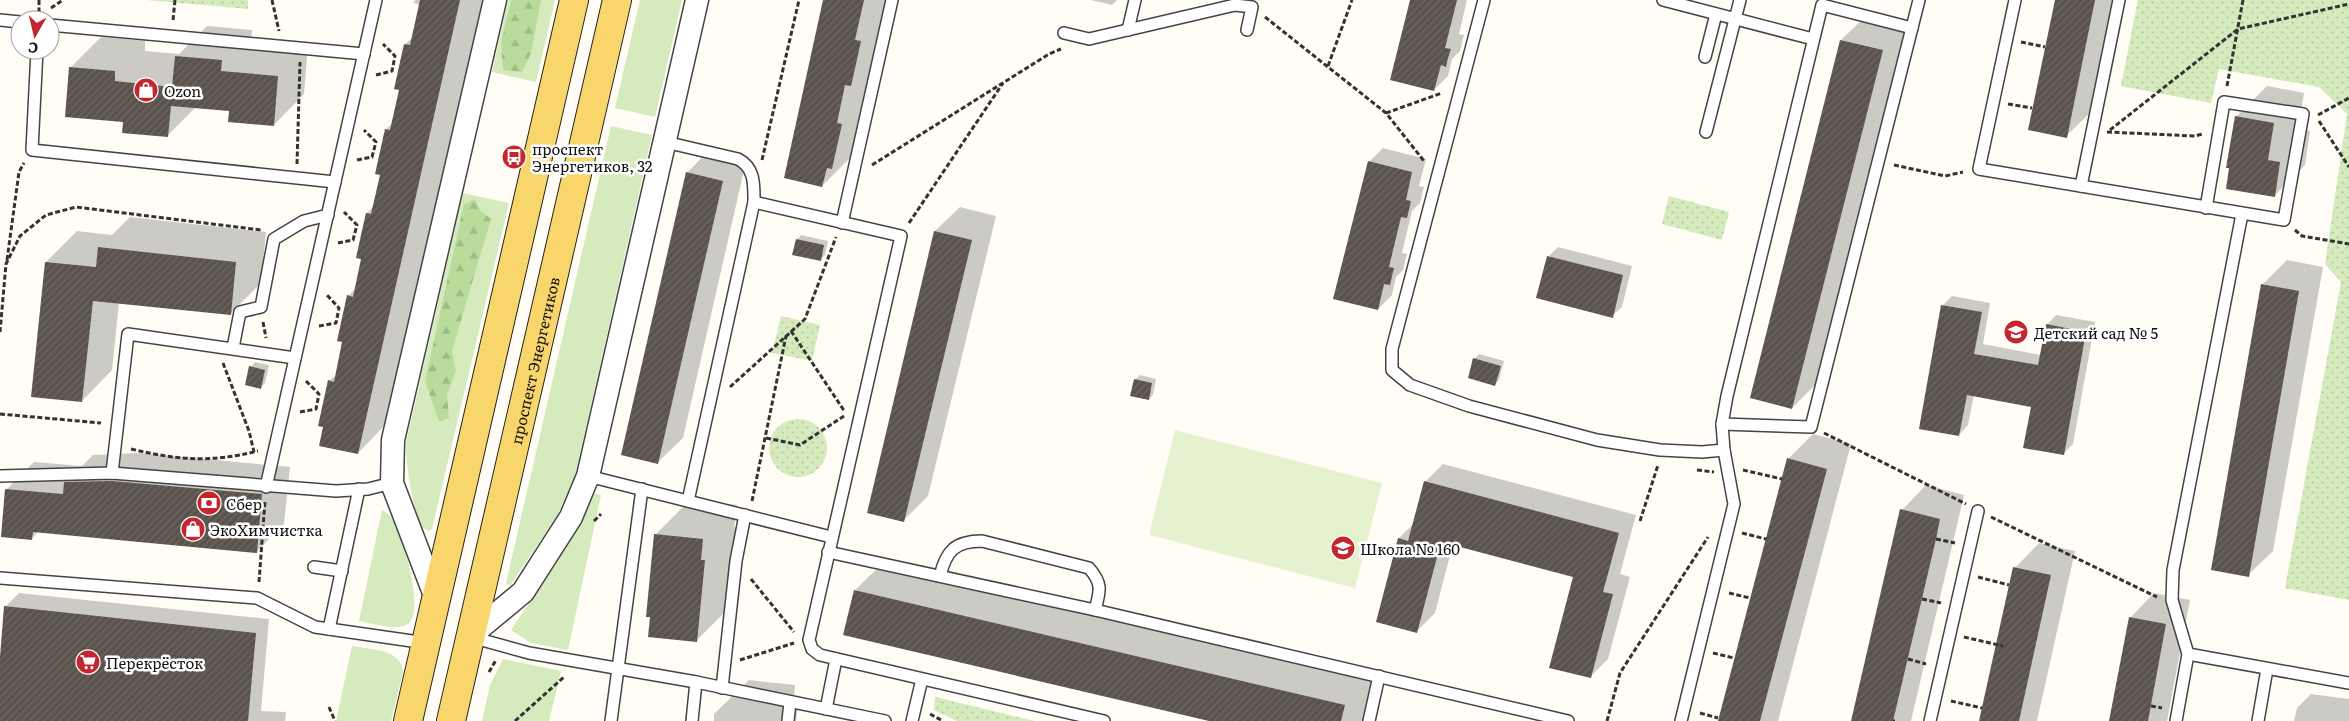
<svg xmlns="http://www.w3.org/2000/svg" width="2349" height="721" viewBox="0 0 2349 721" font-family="Literata,serif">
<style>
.grass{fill:#d5ebbd}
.forest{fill:url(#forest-firs)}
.park{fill:url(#park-dots)}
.pitch{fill:#e6f2cf}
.shadow{fill:#0003}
.building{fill:url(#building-hatch)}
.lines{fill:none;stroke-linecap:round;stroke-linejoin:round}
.service-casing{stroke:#444;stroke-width:14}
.minor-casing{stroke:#444;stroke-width:25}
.primary-casing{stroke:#222;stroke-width:30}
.path{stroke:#333;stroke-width:3;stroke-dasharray:5 2.5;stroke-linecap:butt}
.service{stroke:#fff;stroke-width:11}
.minor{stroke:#fff;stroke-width:22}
.primary{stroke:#f9d66b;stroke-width:28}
.labels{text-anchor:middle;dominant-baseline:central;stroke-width:5;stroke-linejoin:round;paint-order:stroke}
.poi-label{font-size:15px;fill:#111;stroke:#fff;text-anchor:start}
.street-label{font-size:15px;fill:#111;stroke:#fff}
</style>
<defs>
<pattern id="forest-firs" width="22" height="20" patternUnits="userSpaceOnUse" patternTransform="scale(1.25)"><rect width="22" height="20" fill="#b9dc9c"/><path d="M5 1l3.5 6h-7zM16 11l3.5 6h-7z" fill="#9ebc85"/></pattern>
<pattern id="park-dots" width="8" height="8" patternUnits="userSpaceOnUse" patternTransform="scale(1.25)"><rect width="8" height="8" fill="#d5ebbd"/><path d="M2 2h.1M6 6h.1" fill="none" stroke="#b6c8a1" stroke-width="1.8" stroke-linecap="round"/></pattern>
<pattern id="building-hatch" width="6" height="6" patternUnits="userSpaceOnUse" patternTransform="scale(1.25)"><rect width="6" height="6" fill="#5a524d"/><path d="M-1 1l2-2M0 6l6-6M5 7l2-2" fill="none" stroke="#6d6662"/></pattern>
</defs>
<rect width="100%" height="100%" fill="#fffdf5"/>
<g class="grass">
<polygon points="508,0 555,0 536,82 492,72"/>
<polygon points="640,0 682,0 655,117 615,108"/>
<polygon points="611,126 652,135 575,476 558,514 510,586 506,583"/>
<path d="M 463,193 L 509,203 L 432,529 L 429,531 L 421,527 C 411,499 407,473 406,443 Z"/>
<polygon points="594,493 601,495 568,650 531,643 511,630 566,548"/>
<path d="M 382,510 C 385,512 389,514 391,517 C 402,533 426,612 408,624 C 397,632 372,623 359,621 Z"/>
<path d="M 352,646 C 371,650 401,648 403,672 L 391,721 L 336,721 Z"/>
<polygon points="503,659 561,671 549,721 482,721 490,685"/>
</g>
<g class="forest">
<polygon points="511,0 541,0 531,53 522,72 503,70 501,43"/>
<polygon points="475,199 480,210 491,219 452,351 456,371 447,395 449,418 439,422 425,381 464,204"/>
</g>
<g class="park">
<polygon points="146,0 248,0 248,9"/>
<polygon points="2138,0 2349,0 2349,600 2285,588 2341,282 2325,264 2347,114 2319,87 2219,69 2211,103 2121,86"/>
<polygon points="1669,196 1729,212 1722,240 1662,224"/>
<polygon points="781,316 820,325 812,361 772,353"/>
<circle cx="798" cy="448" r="29"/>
<polygon points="935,697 1035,721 957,721 934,710"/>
</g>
<polygon class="pitch" points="1175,430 1382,483 1355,588 1149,535"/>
<g class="shadow">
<polygon points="415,0 484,0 388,422 358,453 329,381 337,374 344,341 348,296 356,288 363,258 367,213 374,206 382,174 386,129 394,122 401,89 405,44 413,37 420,5 414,3"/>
<polygon points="825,0 887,0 853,155 822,186"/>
<polygon points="1091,0 1117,0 1112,5"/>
<polygon points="1411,0 1467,0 1459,34 1464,35 1460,51 1452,59 1448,76 1434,90"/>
<polygon points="2056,0 2114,0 2091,112 2066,136"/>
<polygon points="1866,16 1907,26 1817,383 1792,408 1841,40"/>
<polygon points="207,26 252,30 251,41 308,45 304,94 274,125 230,110 196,107 167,136 124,121 70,68 101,37 145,41 145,51 179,54"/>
<polygon points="2267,86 2304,93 2298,129 2310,131 2305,165 2274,196 2236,117"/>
<polygon points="711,148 747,157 683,438 658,462 687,173"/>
<polygon points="1383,148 1426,159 1419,186 1424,187 1420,203 1412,211 1402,253 1407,254 1403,270 1396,277 1392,295 1378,309 1369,162"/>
<polygon points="960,207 996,216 928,496 904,520 935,231"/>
<polygon points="130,217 266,232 261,283 230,314 119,302 112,370 82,401 46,262 77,231 112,235"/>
<polygon points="801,235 828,241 825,255 820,260 797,240"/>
<polygon points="1558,247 1632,266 1622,307 1612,316 1549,256"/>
<polygon points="2287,260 2323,267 2273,551 2248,575 2262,285"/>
<polygon points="1952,296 1990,303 1983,344 2041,355 2047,325 2056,315 2095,322 2073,444 2063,454 2032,406 1974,395 1968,425 1959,435 1942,306"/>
<polygon points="1479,354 1504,361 1499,380 1495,384 1474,359"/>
<polygon points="255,362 269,365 265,383 260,388 251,367"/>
<polygon points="1140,375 1156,379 1153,395 1148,399 1135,380"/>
<polygon points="1813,434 1851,444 1778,721 1719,721 1788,459"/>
<polygon points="140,453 290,467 284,524 257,551 39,531 32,538 6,490 34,462 82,466 93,455"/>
<polygon points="1443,464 1636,515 1620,574 1630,577 1608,659 1590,677 1575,576 1453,544 1435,613 1417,631 1378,621 1399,538 1413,524 1425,482"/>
<polygon points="1926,485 1964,495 1911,721 1852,721 1902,510"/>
<polygon points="690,500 737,505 734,527 739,527 730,607 696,641 651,616 647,616 656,534"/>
<polygon points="2039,543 2075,551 2037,721 1981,721 2015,568"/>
<polygon points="886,560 1375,675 1365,718 1362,721 1215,721 855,590"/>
<polygon points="19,593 269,619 261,711 286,712 285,721 0,721 0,675 5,607"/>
<polygon points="2154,593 2190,600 2167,721 2110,721 2130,618"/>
<polygon points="749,680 795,685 793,706 798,706 796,721 714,721 714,714"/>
<polygon points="2311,694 2349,699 2349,721 2294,721 2297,708"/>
</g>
<g class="building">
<polygon points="420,0 460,0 358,454 319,446 323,427 318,426 328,380 334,382 342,342 337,341 347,295 353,297 361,259 356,258 361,235 366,213 371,214 380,175 375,174 385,129 390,130 399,90 394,89 404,44 410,45"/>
<polygon points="823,0 864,0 855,40 861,41 856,64 851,86 845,85 837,123 842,124 832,169 827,168 822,187 784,178"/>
<polygon points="1410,0 1457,0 1445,48 1451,49 1448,58 1446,67 1441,65 1434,91 1390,80"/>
<polygon points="2055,0 2095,0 2067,138 2028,130"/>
<polygon points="1840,40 1883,50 1792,409 1750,398"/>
<polygon points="175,56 222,60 221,71 278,76 274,126 228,122 229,111 171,106 168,137 122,133 123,122 65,117 69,67 115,71 115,81 172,87"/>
<polygon points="2235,116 2274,123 2268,160 2280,162 2275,197 2226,189 2229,168 2226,168"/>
<polygon points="1368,161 1412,172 1406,200 1411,201 1407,218 1401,217 1389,267 1394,268 1392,276 1390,285 1384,284 1378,310 1333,299"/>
<polygon points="686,172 723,181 658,464 621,455"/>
<polygon points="934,231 972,240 904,522 867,513"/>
<polygon points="796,239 824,245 821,261 792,255"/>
<polygon points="98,247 236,262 231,315 93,301 82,402 31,397 45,262 96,267"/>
<polygon points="1547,256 1623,275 1613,318 1536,298"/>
<polygon points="2261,284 2299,291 2249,577 2211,570"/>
<polygon points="1941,305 1982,312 1974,354 2038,365 2046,324 2086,332 2064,455 2023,448 2031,407 1967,395 1959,436 1919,429"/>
<polygon points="1473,358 1501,366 1495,386 1468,378"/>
<polygon points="249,366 265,370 261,389 245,385"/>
<polygon points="1134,379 1152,383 1149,400 1130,396"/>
<polygon points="1787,458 1827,469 1760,721 1718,721"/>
<polygon points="112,481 262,494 257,553 33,532 32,540 1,537 5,489 63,494 64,482"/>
<polygon points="1424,481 1619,533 1603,592 1613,594 1591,678 1549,668 1573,577 1441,542 1417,633 1376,622 1398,538 1408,541"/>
<polygon points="1900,509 1940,519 1936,539 1893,721 1851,721"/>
<polygon points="654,534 703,539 701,560 705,560 697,642 648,637 650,617 646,617"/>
<polygon points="2013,567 2051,575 2019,721 1979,721"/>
<polygon points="854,590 1345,705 1341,721 1209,721 843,635"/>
<polygon points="4,606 256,633 248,721 0,721 0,657"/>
<polygon points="2129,617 2166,624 2148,721 2109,721"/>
</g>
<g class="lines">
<defs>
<g id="service">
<polyline points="1484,0 1392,349 1392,370 1410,385 1469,406 1597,440 1660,450 1702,452 1724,450"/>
<polyline points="1663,0 1813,39"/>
<polyline points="2015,0 1979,169 2284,220 2303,114 2224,102 2206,208"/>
<polyline points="0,20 20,22"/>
<polyline points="50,25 364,54"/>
<polyline points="1128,30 1135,0"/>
<polyline points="1064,33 1089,39 1235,5 1252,7 1247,30"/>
<polyline points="37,50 32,150 335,182"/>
<polyline points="1705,57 1716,14"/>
<polyline points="1706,132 1740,0"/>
<path d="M 665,142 L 738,159 C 755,168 754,184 754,202 L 688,501"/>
<polyline points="2081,186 2119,0"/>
<polyline points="754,202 901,236 809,640 812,649 820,655 1104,721"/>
<polyline points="842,223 892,0"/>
<polyline points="233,348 240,312 261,307 274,239 304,221 328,215"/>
<polyline points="1722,424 1811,427 1919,0"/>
<polyline points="112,473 128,334 295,358"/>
<polyline points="0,476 112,473 336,491 368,489 392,483"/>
<polyline points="588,476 831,537"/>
<polyline points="266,487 376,0"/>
<polyline points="828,552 1095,610 1568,721"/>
<polyline points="314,567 342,571"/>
<path d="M 940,576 C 946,551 955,541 982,541 L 1089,568 C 1103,584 1100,591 1095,610"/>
<polyline points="0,578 257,598 315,627 426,643"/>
<polyline points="329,629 359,489"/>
<polyline points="471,637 529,653 696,682 885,721"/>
<polyline points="2188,654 2349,683"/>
<polyline points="722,688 736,561 745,515"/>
<polyline points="826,709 836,659"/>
<polyline points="611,721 642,489"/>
<polyline points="692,721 696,682"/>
<polyline points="788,721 790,702"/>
<polyline points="912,721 922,679"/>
<polyline points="1369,721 1379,676"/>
<polyline points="1681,721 1734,504 1724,450 1722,424 1727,396 1822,5 1912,28"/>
<polyline points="1930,721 1978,511"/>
<polyline points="2176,721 2188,654 2172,600 2173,570 2242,214"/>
<polyline points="2258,721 2267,669"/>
</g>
<g id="minor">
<polyline points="436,598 392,483 393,440 495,0"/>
<polyline points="470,636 523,592 571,517 588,476 697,0"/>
</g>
<g id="primary">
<polyline points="408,721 574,0"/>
<path id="s1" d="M 451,721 L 617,0"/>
</g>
</defs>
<use href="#service" class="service-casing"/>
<use href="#minor" class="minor-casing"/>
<use href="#primary" class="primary-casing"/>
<g class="path">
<polyline points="39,0 39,14"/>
<polyline points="272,0 279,31"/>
<polyline points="51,8 63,0"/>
<polyline points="1265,17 1386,113 1424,161"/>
<polyline points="173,20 175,0"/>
<polyline points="2021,42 2045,47"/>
<polyline points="1328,66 1352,0"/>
<polyline points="376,75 392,71 395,56 383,44"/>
<polyline points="2227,86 2243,0"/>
<polyline points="2008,104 2032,108"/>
<polyline points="1386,113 1442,93"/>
<polyline points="2318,115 2349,98"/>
<polyline points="2319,121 2349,167"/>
<polyline points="2110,130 2238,29 2349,4"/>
<polyline points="2107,132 2195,136 2203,134"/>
<polyline points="357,160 372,157 376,142 364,130"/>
<polyline points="762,160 799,0"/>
<polyline points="297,164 300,62"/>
<polyline points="872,165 1049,54 1061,49"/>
<polyline points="1894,165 1945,176 1963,172"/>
<polyline points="909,223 1003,83"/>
<polyline points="2295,230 2302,236 2349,244"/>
<polyline points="338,243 353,240 357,225 344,212"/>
<polyline points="7,260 19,172 24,163"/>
<polyline points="263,322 266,338"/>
<polyline points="319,326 336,323 339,308 326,294"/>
<polyline points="791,331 845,412"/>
<polyline points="0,332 6,264 20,236 46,215 76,207 261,230"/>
<polyline points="223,363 249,431 254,452"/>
<polyline points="730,387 805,319 836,237"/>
<polyline points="300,412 316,409 319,394 305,380"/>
<polyline points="0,414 101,423"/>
<polyline points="1824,433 1966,504"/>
<polyline points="766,438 800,445 844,416"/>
<path d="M 131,449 C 178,460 209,463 258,451"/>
<polyline points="1697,470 1714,472"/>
<polyline points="1743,470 1782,479"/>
<polyline points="752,501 786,336"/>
<polyline points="1991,517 2157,597"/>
<polyline points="594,521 601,514"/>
<polyline points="1640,521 1658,465"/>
<polyline points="1742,533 1766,539"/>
<polyline points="1936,539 1955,543"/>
<polyline points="1978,577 2009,585"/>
<polyline points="751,579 794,632"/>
<polyline points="259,582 265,501"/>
<polyline points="1729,593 1750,598"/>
<polyline points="1922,599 1941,603"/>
<polyline points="1964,637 2003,646"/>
<polyline points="1713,653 1734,658"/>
<polyline points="1908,659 1926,664"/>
<polyline points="740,660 794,643"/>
<polyline points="489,672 496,660"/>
<polyline points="1951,701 1982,708"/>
<polyline points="2151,706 2162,708"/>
<polyline points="329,707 335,721"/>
<polyline points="1700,713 1718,718"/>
<polyline points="930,714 943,721"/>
<polyline points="515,721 565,676"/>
<polyline points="1607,721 1620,673 1708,537"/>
<polyline points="1893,721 1895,721"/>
</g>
<use href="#service" class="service"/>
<use href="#minor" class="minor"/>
<use href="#primary" class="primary"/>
</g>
<defs>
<symbol id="shop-disc" viewBox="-11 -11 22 22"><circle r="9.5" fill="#c4262e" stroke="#fff"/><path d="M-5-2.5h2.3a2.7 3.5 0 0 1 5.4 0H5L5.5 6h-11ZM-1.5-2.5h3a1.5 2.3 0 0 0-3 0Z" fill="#fff"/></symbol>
<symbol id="bus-disc" viewBox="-11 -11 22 22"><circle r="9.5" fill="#c4262e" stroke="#fff"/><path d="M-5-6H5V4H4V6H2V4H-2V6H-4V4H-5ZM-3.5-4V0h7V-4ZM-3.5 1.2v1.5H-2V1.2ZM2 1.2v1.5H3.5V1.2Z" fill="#fff"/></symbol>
<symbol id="school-disc" viewBox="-11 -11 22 22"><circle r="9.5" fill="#c4262e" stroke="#fff"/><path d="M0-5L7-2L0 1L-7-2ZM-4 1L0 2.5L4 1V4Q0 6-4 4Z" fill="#fff"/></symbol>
<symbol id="bank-disc" viewBox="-11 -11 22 22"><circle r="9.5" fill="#c4262e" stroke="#fff"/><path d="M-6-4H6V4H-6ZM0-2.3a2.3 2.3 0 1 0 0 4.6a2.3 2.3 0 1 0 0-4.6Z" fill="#fff"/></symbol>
<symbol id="supermarket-disc" viewBox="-11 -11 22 22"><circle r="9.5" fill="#c4262e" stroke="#fff"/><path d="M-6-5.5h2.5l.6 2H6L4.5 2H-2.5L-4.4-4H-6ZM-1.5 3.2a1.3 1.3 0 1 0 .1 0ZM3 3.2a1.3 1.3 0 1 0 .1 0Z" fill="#fff"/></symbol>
</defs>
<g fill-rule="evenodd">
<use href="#shop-disc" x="132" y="76" width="28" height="28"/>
<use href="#bus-disc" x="500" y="143" width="28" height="28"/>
<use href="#school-disc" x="2002" y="318" width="28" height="28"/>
<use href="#bank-disc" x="195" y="489" width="28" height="28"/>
<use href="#shop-disc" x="179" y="515" width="28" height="28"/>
<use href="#school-disc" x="1329" y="534" width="28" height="28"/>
<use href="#supermarket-disc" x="74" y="648" width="28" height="28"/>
</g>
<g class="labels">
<g class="poi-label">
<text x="164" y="90">Ozon</text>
<text x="532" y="148">проспект<tspan x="532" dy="17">Энергетиков, 32</tspan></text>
<text x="2034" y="332">Детский сад № 5</text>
<text x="226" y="503">Сбер</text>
<text x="210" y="529">ЭкоХимчистка</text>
<text x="1360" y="548">Школа № 160</text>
<text x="106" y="662">Перекрёсток</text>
</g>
<g class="street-label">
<text stroke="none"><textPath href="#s1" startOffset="370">проспект Энергетиков</textPath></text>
</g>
</g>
<g transform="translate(35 35) rotate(188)"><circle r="24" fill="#ffffff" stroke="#a0a0a0"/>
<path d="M0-4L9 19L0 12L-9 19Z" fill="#c4262e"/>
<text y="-8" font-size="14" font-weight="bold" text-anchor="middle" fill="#111111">С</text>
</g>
</svg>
